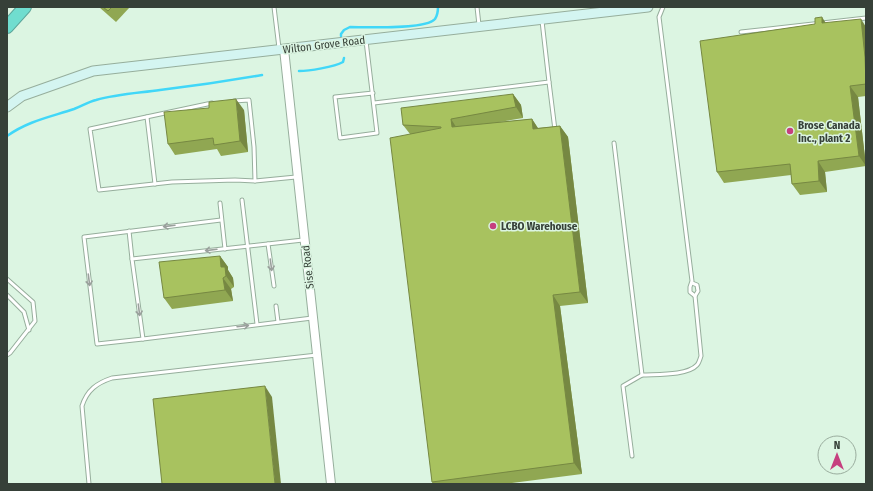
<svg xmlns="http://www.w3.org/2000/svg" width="873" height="491" viewBox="0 0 873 491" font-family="'Fira Sans Condensed',sans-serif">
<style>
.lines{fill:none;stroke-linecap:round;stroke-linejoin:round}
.stream{stroke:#41d7f8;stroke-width:2.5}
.service-casing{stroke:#96ae9c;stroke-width:5}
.tertiary-casing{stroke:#96ae9c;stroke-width:10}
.secondary-casing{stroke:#96ae9c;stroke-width:11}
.motorway-casing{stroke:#5ca69a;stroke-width:14}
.service{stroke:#fff;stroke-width:3}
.tertiary{stroke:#fff;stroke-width:8}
.secondary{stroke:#d4f5f1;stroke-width:9}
.motorway{stroke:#70ddcf;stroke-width:12}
.wall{fill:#90a752}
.shaded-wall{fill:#768842}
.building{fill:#a8c25f;stroke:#768842}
.oneway{stroke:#9aa09c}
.poi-dot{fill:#c63f7f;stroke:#dcf5e2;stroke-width:1.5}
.labels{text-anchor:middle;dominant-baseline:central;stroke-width:3;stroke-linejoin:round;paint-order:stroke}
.street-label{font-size:11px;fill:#364038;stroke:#dcf5e2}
.poi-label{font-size:11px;font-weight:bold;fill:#364038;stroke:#dcf5e2;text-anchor:start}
</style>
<rect width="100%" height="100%" fill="#dcf5e2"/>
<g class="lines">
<g class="stream">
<path d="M 341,36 L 341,34 L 344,30 L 350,27 C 365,27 426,30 435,19 C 437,16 438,11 438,7"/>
<path d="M 299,71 C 309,71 334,67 343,62 L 344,58"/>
<path d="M 7,136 C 28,121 50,117 74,109 C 82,106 88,102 96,100 C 117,94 139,93 160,90 C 194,86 228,81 262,75"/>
</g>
<defs>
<g id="service">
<polyline points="274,7 279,48"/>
<polyline points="477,7 479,25"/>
<polyline points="663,7 659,17 692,281 690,287 690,292 695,296"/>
<polyline points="741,32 866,18"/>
<polyline points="366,41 377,133 340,138 335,97 373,93"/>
<polyline points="549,82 555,130"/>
<polyline points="234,101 249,100 254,147 255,181"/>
<polyline points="212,103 90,129 99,190 172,182 235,180 255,181 296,177"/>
<polyline points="374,103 549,82 542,21"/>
<polyline points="147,117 155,184"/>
<path d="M 614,143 L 642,375 C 656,374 687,376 697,365 C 699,363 700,359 701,356 L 695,296 L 698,291 L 697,285 L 692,283"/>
<polyline points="242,200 257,324"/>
<polyline points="220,203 225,249"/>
<polyline points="129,231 132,259"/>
<polyline points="303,240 132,259 143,339 312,318"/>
<polyline points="268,244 274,286"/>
<polyline points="7,279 33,302 35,321 10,353 7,355"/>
<polyline points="7,295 24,312 29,330"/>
<polyline points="276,306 278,322"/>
<polyline points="143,339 97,344 84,237 221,220"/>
<polyline points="632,456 623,386 642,375"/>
<path d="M 89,484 L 82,406 C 87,390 97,383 112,378 L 317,355"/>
</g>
<polyline id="tertiary" points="284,49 331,484"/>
<polyline id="secondary" points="7,107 22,96 93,71 648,7"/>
<polyline id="motorway" points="7,27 25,7"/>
</defs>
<use href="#service" class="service-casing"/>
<use href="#tertiary" class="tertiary-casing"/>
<use href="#secondary" class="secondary-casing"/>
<use href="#motorway" class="motorway-casing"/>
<use href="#service" class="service"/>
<use href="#tertiary" class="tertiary"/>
<use href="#secondary" class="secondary"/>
<use href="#motorway" class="motorway"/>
</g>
<g class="wall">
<polygon points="99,7 130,7 116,22"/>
<polygon points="826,23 866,27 866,96 858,97 866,166 825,172 827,192 800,195 792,184 791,175 724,183 717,172"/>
<polygon points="513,94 521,105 523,118 499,122 532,119 538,128 560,126 568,137 588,303 560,306 582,474 505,484 433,484 432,482 410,134 403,125"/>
<polygon points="244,110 248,152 221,156 217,149 175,155 168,144"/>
<polygon points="220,256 228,267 228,270 233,278 234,287 231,289 233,301 172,309 164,298"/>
</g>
<g class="shaded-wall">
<polygon points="822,17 829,28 822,23"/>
<polygon points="861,19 866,27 866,84"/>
<polygon points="850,86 858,97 866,166 859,156"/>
<polygon points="513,94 521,105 523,118 516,107"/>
<polygon points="236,99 244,110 248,152 240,141"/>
<polygon points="451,119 458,130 452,127"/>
<polygon points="532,119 539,130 533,129"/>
<polygon points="560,126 568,137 588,303 580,292"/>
<polygon points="818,161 825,172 827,192 819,181"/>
<polygon points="220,256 228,267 228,270 233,278 234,287 226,276 221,267"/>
<polygon points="223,278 231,289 233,301 225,290"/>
<polygon points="553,295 560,306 582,474 574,463"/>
<polygon points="265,386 272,397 281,484 275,484"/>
</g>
<g class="building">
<polygon points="103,7 112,7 108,11"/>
<polygon points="822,17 822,23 861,19 865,57 866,84 850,86 859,156 818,161 819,181 792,184 790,164 717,172 700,41 815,24 815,18"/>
<polygon points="513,94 516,107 451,119 452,127 532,119 533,129 560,126 580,292 553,295 574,463 432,482 390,138 441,128 441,127 403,125 401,108"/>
<polygon points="236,99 240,141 214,145 213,138 168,144 164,112 209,108 209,102"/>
<polygon points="220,256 221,267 225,267 226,276 223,278 225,290 164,298 159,262"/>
<polygon points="265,386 275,484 162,484 153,399"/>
</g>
<defs><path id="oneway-shaft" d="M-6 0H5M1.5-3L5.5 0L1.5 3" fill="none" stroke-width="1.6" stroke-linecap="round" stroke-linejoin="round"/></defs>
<g class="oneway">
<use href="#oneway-shaft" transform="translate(169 226) rotate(173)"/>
<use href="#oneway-shaft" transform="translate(211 250) rotate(173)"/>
<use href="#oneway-shaft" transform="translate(271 265) rotate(83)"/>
<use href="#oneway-shaft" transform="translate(89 280) rotate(83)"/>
<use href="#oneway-shaft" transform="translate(139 310) rotate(83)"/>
<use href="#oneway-shaft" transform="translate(243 326) rotate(-7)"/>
</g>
<g class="poi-dot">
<circle cx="790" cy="131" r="4"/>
<circle cx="493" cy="226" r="4"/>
</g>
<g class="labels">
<g class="street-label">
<text transform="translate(324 45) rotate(-7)">Wilton Grove Road</text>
<text transform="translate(308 267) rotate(-96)">Sise Road</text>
</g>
<g class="poi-label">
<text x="798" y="125">Brose Canada<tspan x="798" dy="13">Inc., plant 2</tspan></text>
<text x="501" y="226">LCBO Warehouse</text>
</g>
</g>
<rect width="873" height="491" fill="none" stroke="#364038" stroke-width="16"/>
<g transform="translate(837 455)"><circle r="19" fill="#dcf5e2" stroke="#9aad9e"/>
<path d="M0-3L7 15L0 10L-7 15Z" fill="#c63f7f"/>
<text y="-6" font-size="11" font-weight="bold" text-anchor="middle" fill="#364038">N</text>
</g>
</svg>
